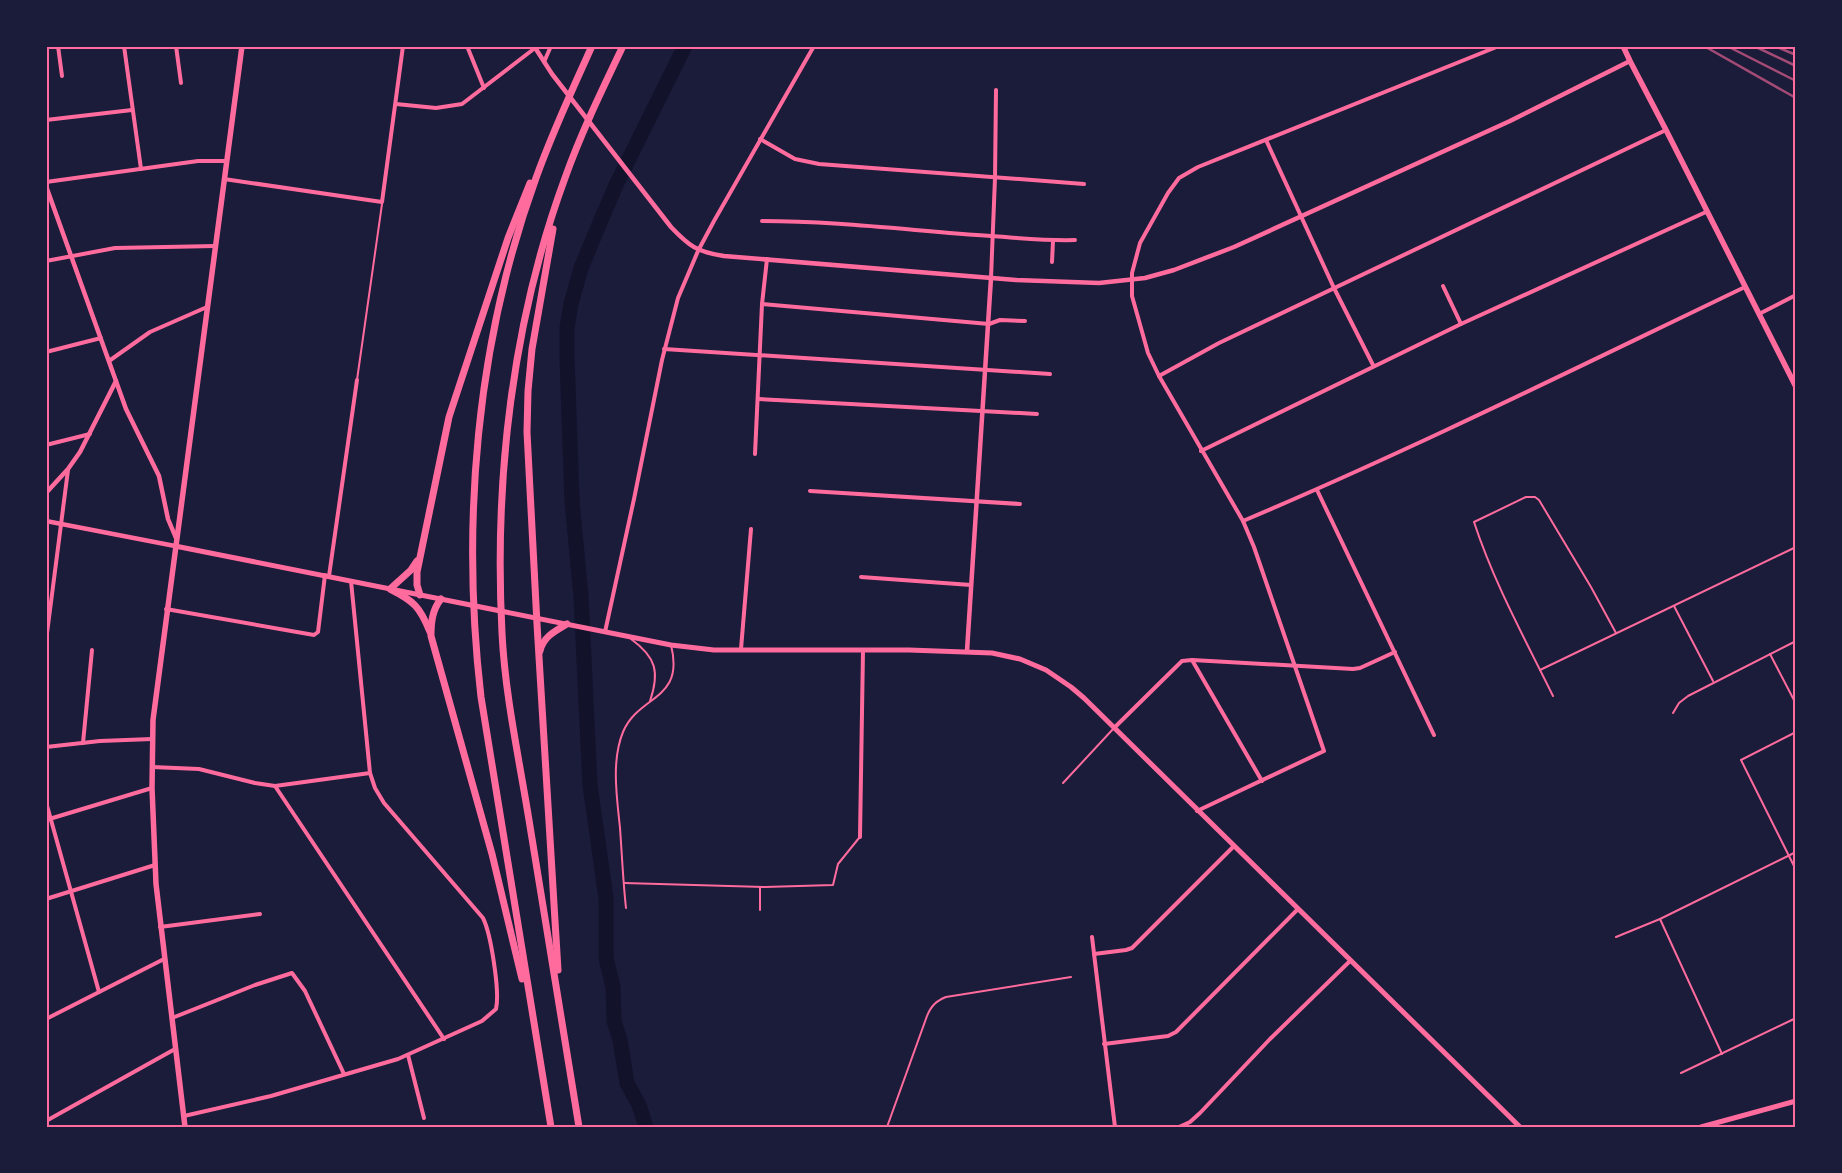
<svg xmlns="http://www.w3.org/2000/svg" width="1842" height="1173" viewBox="0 0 1842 1173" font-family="Cabin,sans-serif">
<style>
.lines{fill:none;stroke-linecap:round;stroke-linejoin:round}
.river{stroke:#12122b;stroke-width:15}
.service{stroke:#ff6b9d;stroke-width:2}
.minor{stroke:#ff6b9d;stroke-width:4}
.tertiary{stroke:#ff6b9d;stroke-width:4.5}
.secondary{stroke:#ff6b9d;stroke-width:5}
.primary{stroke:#ff6b9d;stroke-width:5.5}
.motorway{stroke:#ff6b9d;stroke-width:7}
.rail{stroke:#a44b75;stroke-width:2.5}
.neatline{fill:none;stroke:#ff6b9d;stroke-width:2}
</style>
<rect width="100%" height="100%" fill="#1b1b3a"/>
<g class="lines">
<polyline class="river" points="646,1127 639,1105 627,1083 620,1040 614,1021 613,987 606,958 606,898 590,785 581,596 572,501 567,357 567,328 571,304 581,268 601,220 616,185 685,46"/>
<g class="service">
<polyline points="357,380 382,204"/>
<polyline points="1674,606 1713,681"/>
<path d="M 631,639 C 656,657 660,672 650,701"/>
<polyline points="1770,654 1796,704"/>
<polyline points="1540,670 1796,547"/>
<path d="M 1553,696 C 1525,639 1494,583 1474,522 L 1526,497 L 1535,497 L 1539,500 L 1591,587 L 1616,633"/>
<polyline points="1673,713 1679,703 1688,696 1796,641"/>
<polyline points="1796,732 1741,760 1796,870"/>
<polyline points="1063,783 1114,728"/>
<polyline points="624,883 765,887 833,885 838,864 859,838"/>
<path d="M 626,908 C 623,881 622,855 620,828 C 617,798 611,761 623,732 C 639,694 685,701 671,645"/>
<polyline points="760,910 760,887"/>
<polyline points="1660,919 1722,1054"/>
<polyline points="1616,937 1660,919 1796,852"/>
<polyline points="1681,1073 1796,1018"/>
<path d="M 887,1127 L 927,1016 C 931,1006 936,1001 946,997 L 1071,977"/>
</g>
<g class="minor">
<polyline points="58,46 62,76"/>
<polyline points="124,46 141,169"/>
<polyline points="176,46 181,83"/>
<polyline points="467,46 484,88"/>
<polyline points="544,62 551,46"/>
<polyline points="396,104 436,108 462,104 535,48"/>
<polyline points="46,120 132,110"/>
<polyline points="760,139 795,159 819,164 1084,184"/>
<polyline points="1266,140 1334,288 1373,365"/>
<polyline points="224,179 382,202 403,46"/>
<polyline points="46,182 198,161 227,161"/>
<path d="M 762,221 C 838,221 915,231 991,236 C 1019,238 1047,241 1075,240"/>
<polyline points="46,261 115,248 215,246"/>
<polyline points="1052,262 1053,241"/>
<polyline points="991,278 995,178 996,90"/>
<polyline points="1443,286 1461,324"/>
<polyline points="762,304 989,324 1000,320 1025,321"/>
<polyline points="1759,314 1796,295"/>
<polyline points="664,349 1050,374"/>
<polyline points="46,352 101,338"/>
<polyline points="109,361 150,332 207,307"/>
<polyline points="1159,376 1219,343 1666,130"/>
<polyline points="758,399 1037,414"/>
<polyline points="46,445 90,434"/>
<polyline points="1201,451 1461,324 1706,212"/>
<polyline points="755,454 762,304 767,259"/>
<polyline points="1317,490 1434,735"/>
<polyline points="810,491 1020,504"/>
<path d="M 1243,521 C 1413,449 1578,367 1745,287"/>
<polyline points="329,576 357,380"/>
<polyline points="861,577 971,585"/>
<polyline points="166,609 314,635 318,632 325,575"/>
<polyline points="605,632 634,499 662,360 678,298 698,251 714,221 814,46"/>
<polyline points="46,641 68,470"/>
<polyline points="741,649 751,529"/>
<polyline points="1192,660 1262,781"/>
<polyline points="1114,728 1182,661 1192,660 1353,669 1360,668 1395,652"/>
<polyline points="83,743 92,650"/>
<polyline points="46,747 100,741 152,739"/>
<polyline points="152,767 199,769 255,783 275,786 370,773"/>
<polyline points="275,786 444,1039"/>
<polyline points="46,802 99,992"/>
<polyline points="1197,811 1324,751 1254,547 1243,521 1159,376 1148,353 1132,296 1132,273 1140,243 1168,193 1179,178 1198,167 1499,46"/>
<polyline points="46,820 152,788"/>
<polyline points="860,837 863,650"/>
<polyline points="46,899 155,865"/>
<polyline points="160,927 260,914"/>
<polyline points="1092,937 1115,1127"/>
<polyline points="1094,954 1126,950 1132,948 1234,846"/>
<polyline points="172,1018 255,985 292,973 305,991 344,1074"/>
<polyline points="46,1019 164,959"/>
<polyline points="1104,1044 1168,1036 1176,1032 1298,909"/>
<polyline points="408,1055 424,1118"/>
<path d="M 184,1116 L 271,1096 L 398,1059 L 482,1021 L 496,1009 C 500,992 491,934 483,918 L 384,803 L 375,788 L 370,773 L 351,581"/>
<polyline points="46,1121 175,1049"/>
<polyline points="1179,1127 1190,1122 1200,1113 1270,1039 1350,961"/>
</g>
<g class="tertiary">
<path d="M 534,46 L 552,74 L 671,227 C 689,246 697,252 724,256 L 1016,280 L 1099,283 L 1145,278 L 1174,270 L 1234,247 L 1510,121 L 1630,61"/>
<polyline points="46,186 126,409 159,476 168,519 176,538"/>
<polyline points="46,493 68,469 80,452 116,381"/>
<polyline points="46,521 175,546"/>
<polyline points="967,651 991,278"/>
</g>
<g class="secondary">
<polyline points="175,546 671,645 714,650 909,650 992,653 1020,659 1046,670 1071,687 1084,698 1520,1127"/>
<polyline points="1701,1127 1796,1101"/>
</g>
<g class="primary">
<polyline points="1623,46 1630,61 1666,130 1796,387"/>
<polyline points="185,1127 156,884 152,788 153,720 242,46"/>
</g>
<g class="motorway">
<polyline points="553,229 532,349 528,391 527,432 537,624 558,970"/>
<path d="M 417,561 L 411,570 L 390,589 C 414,601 420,607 430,632"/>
<polyline points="420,595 417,585 417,572 449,417 508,238 530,183"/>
<path d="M 441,599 C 432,610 431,623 431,636 L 492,854 L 522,979"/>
<path d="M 540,651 C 543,637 555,631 567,624"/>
<path d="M 551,1127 L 481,697 C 461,524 476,343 536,178 C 552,133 572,90 592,46"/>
<path d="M 579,1127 C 563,1024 546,922 529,820 C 519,758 505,695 502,633 C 494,480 512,322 565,178 C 581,133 602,90 623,46"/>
</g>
<g class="rail">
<polyline points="1704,46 1796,98"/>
<polyline points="1727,46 1796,81"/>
<polyline points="1754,46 1796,66"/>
<polyline points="1775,46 1796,55"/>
</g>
</g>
<rect width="1842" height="1173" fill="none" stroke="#1b1b3a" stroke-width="95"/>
<rect x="48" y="48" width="1746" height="1078" class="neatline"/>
</svg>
